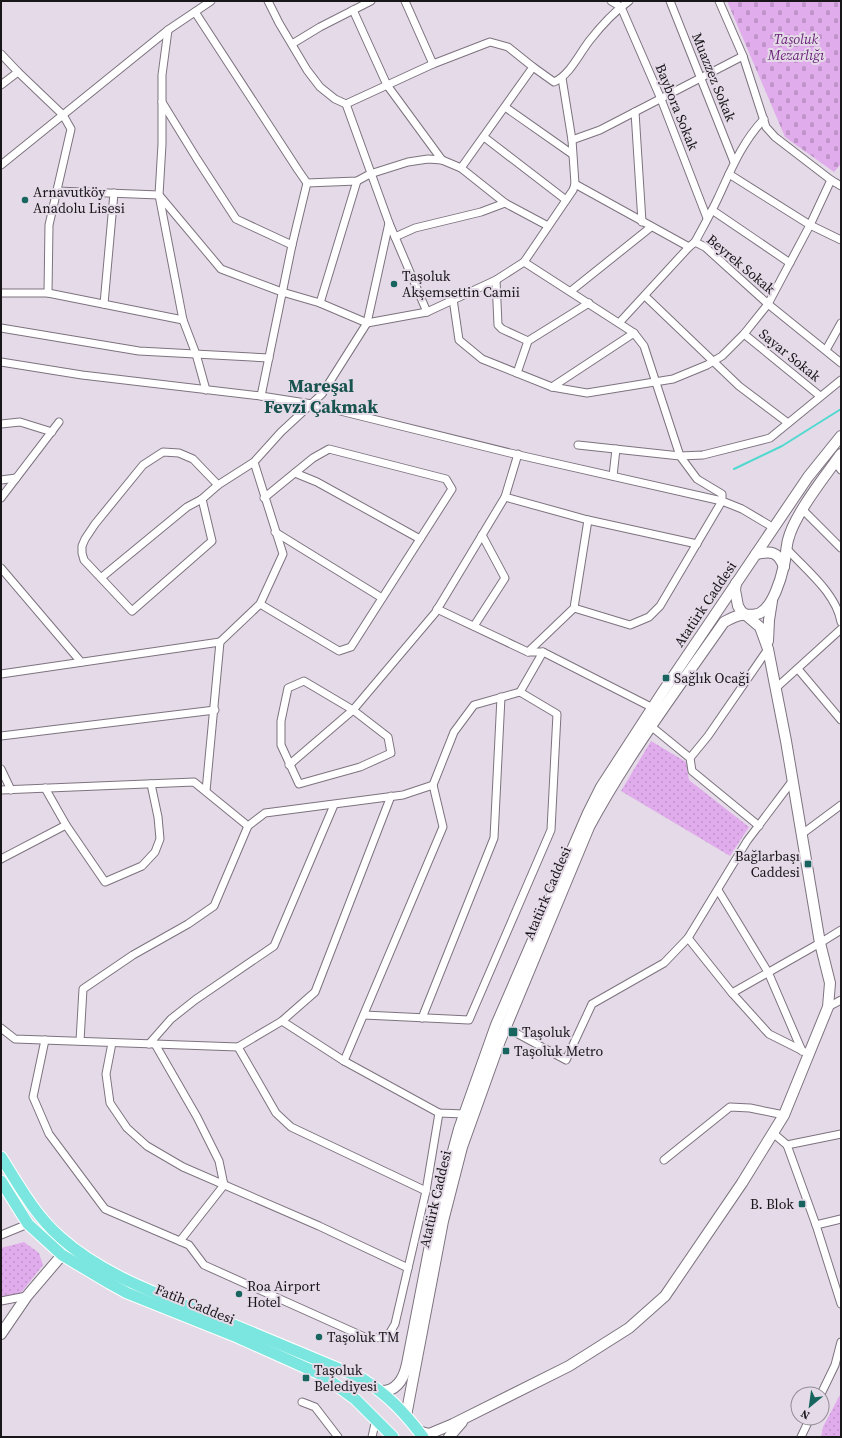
<svg xmlns="http://www.w3.org/2000/svg" width="842" height="1438" viewBox="0 0 842 1438" font-family="'Source Serif 4',serif">
<style>
.grass{fill:url(#grass-dots)}
.cemetery{fill:url(#cemetery-stones)}
.lines{fill:none;stroke-linecap:round;stroke-linejoin:round}
.stream{stroke:#51d8cf;stroke-width:2}
.street-casing{stroke:#7d737f;stroke-width:9}
.secondary-casing{stroke:#7d737f;stroke-width:12}
.primary-casing{stroke:#fff;stroke-width:13}
.street{stroke:#fff;stroke-width:7}
.secondary{stroke:#fff;stroke-width:10}
.primary{stroke:#7ae6df;stroke-width:11}
.poi-dot{fill:#186560;stroke:#e5dbe8;stroke-width:1.5}
.labels{text-anchor:middle;dominant-baseline:central;stroke-width:4;stroke-linejoin:round;paint-order:stroke}
.park-label{font-size:14px;font-style:italic;fill:#6b267a;stroke:#e5dbe8}
.street-label{font-size:14px;fill:#19161a;stroke:#e5dbe8}
.poi-label{font-size:14px;fill:#19161a;stroke:#e5dbe8;text-anchor:start}
.district-label{font-size:18px;font-weight:bold;fill:#18534f;stroke:#e5dbe8}
</style>
<defs>
<pattern id="grass-dots" width="8" height="8" patternUnits="userSpaceOnUse"><rect width="8" height="8" fill="#e0acec"/><path d="M2 2h.1M6 6h.1" fill="none" stroke="#c093ca" stroke-width="1.8" stroke-linecap="round"/></pattern>
<pattern id="cemetery-stones" width="16" height="16" patternUnits="userSpaceOnUse"><rect width="16" height="16" fill="#e0acec"/><path d="M2 7V4a2 2 0 0 1 4 0v3zM10 15v-3a2 2 0 0 1 4 0v3z" fill="#c093ca"/></pattern>
</defs>
<rect width="100%" height="100%" fill="#e5dbe8"/>
<g class="grass">
<polygon points="651,741 686,762 689,780 749,827 730,856 621,791"/>
<polygon points="24,1242 39,1253 43,1265 20,1294 1,1297 1,1248"/>
<polygon points="841,1393 841,1437 821,1437 823,1427"/>
</g>
<polygon class="cemetery" points="727,1 841,1 841,164 834,172 785,137"/>
<g class="lines">
<polyline class="stream" points="734,469 782,446 841,409"/>
<defs>
<g id="street">
<polyline points="268,1 279,23 307,70 320,87 335,99 346,104 389,223 427,312"/>
<polyline points="405,1 433,64"/>
<polyline points="611,1 621,7 661,99 707,218"/>
<polyline points="670,1 734,162"/>
<polyline points="719,1 743,56 766,127 775,137 831,180 841,186"/>
<polyline points="353,10 387,85 442,160"/>
<polyline points="195,12 298,170 307,183 357,181 370,174 408,162 428,159 442,160 461,168 505,203 548,226"/>
<polyline points="168,30 162,75 162,144 159,195 183,320 196,354 206,390"/>
<polyline points="292,44 320,27 371,1"/>
<polyline points="1,54 18,72 63,115 71,129 49,225 48,293"/>
<polyline points="1,85 18,72"/>
<polyline points="162,102 197,159 236,219 292,245"/>
<path d="M 346,104 L 433,64 L 490,42 L 508,47 L 533,67 L 554,82 C 570,75 579,54 590,40 C 601,26 615,11 629,1"/>
<polyline points="505,107 572,154"/>
<polyline points="635,112 642,222"/>
<polyline points="484,137 566,200"/>
<polyline points="572,140 600,130 743,56"/>
<polyline points="1,165 168,30 211,1"/>
<polyline points="461,168 533,67"/>
<polyline points="729,174 810,225 841,240"/>
<polyline points="575,184 689,247 695,242 705,247 768,304 841,363"/>
<polyline points="57,191 159,195 221,269 282,292 320,303 367,323 427,312 496,280 524,262 573,190 575,184 572,140 562,78"/>
<polyline points="712,210 790,263"/>
<polyline points="395,237 415,228 481,212 505,203"/>
<path d="M 695,242 C 703,227 711,213 718,198 C 731,170 742,142 764,119"/>
<polyline points="524,262 634,333 644,346 680,456 697,479 722,494 722,501 660,606 649,617 630,625 574,608"/>
<polyline points="496,280 498,325 502,329 528,341"/>
<polyline points="571,291 651,227"/>
<polyline points="1,293 48,293 183,320"/>
<polyline points="645,296 739,386 788,423"/>
<polyline points="453,299 459,340 482,359 552,387 587,393 673,379 707,365 722,356 744,334 768,304 810,225 831,180"/>
<polyline points="320,303 357,181"/>
<polyline points="104,304 114,193"/>
<polyline points="619,323 689,247"/>
<polyline points="1,328 139,351 269,358"/>
<polyline points="744,334 820,396"/>
<polyline points="826,350 841,323"/>
<polyline points="1,362 82,375 261,396 312,404 510,453 722,501 742,509 774,528"/>
<polyline points="517,373 528,341 589,303"/>
<polyline points="552,387 634,333"/>
<polyline points="261,396 292,245 307,183"/>
<polyline points="1,424 20,422 52,432"/>
<polyline points="578,445 680,456 703,455 770,438 841,380"/>
<polyline points="835,462 841,470"/>
<polyline points="295,473 317,482 420,539"/>
<polyline points="613,476 616,449"/>
<polyline points="1,480 16,478"/>
<polyline points="505,497 588,520 697,544"/>
<polyline points="1,498 59,422"/>
<polyline points="202,499 212,541 132,611 84,560 82,553 82,546 85,539 95,524 143,465 163,452 179,453 193,459 218,485"/>
<polyline points="802,509 841,548"/>
<polyline points="275,532 382,598"/>
<path d="M 787,549 C 806,570 836,593 841,622"/>
<polyline points="1,568 81,662"/>
<polyline points="102,577 187,507 202,499 218,485 254,462 281,432 322,394 367,323 389,223"/>
<polyline points="260,604 339,651 351,647 452,489 446,479 329,449 313,458 264,498"/>
<polyline points="437,609 528,652 543,652 653,708"/>
<polyline points="474,626 505,578 482,535"/>
<polyline points="528,652 574,608 588,520"/>
<polyline points="798,669 841,720"/>
<polyline points="1,674 220,642"/>
<polygon points="304,681 353,710 388,737 391,753 360,767 299,784 281,745 281,721 288,688"/>
<polyline points="776,688 841,629"/>
<polyline points="520,692 543,652"/>
<polyline points="652,727 690,758 692,771 759,826"/>
<polyline points="1,736 215,710"/>
<polyline points="690,758 708,736 768,649"/>
<polyline points="289,765 353,710 435,613 505,497 518,454"/>
<polyline points="1,769 11,790"/>
<polyline points="45,788 66,825 105,882 142,866 155,852 160,839 158,817 151,784"/>
<polyline points="1,790 194,782 248,826 265,813 403,795 433,785 454,732 474,705 520,692 557,714 551,830 469,1020 364,1015"/>
<polyline points="206,791 220,642 260,604 283,554 254,462"/>
<polyline points="802,834 841,805"/>
<polyline points="1,859 66,825"/>
<polyline points="718,890 768,972 802,1051"/>
<polyline points="688,938 732,993 769,1034 803,1051"/>
<polyline points="732,993 820,943 841,930"/>
<polyline points="828,1007 841,1000"/>
<polyline points="422,1018 494,838 501,697"/>
<polyline points="282,1021 315,992 391,796"/>
<polyline points="505,1027 566,1060 592,1004 664,963 688,938 747,841 793,780"/>
<polyline points="1,1028 15,1039 238,1047 282,1021 344,1061 439,1113 464,1114 468,1116"/>
<polyline points="45,1040 33,1097 49,1134 105,1209 189,1245 204,1265 369,1339 388,1336 395,1324 426,1191 439,1113"/>
<polyline points="80,1041 83,989 133,955 188,924 214,906 248,826"/>
<polyline points="112,1043 106,1074 110,1103 127,1128 147,1146 183,1167 319,1226 408,1268"/>
<polyline points="149,1044 171,1019 195,1000 274,946 334,805"/>
<polyline points="155,1044 197,1117 219,1161 224,1185 180,1241"/>
<polyline points="238,1047 276,1113 291,1127 426,1191"/>
<polyline points="344,1061 443,827 433,785"/>
<polyline points="773,1133 787,1145 816,1225 841,1304"/>
<polyline points="787,1145 841,1134"/>
<polyline points="664,1160 730,1107 750,1108 784,1115"/>
<polyline points="816,1225 841,1219"/>
<polyline points="1,1235 28,1224"/>
<polyline points="1,1301 27,1296"/>
<polyline points="821,1394 835,1365 841,1342"/>
<polyline points="302,1402 315,1407 338,1437"/>
<polyline points="372,1437 376,1419"/>
<polyline points="801,1437 810,1418"/>
</g>
<g id="secondary">
<path d="M 756,554 C 771,551 778,551 784,567"/>
<polyline points="768,641 769,620 772,601"/>
<polyline points="1,1334 27,1296 62,1255"/>
<path d="M 380,1391 C 397,1392 404,1378 407,1364 L 436,1214 L 459,1129 L 496,1025 L 588,813 L 601,787 L 662,693 L 808,477 L 841,436"/>
<path d="M 406,1416 L 443,1221 L 462,1147 L 500,1041 L 589,827 C 627,756 678,688 724,622 C 730,619 735,616 741,615 C 747,614 754,616 760,613 C 773,606 781,579 784,565 C 786,557 786,548 788,540 C 794,515 825,476 841,454"/>
<polyline points="418,1431 429,1434 453,1424 569,1366 629,1328 665,1296 742,1183 784,1115 828,1007 830,983 820,943 786,741 768,649 760,627 741,611 738,606 735,590 736,583"/>
<polyline points="449,1437 462,1422"/>
</g>
<g id="primary">
<path d="M 1,1157 C 18,1184 35,1215 60,1237 C 102,1275 158,1294 210,1315 C 260,1336 310,1357 361,1378 C 388,1395 404,1412 423,1437"/>
<polyline points="1,1181 28,1224 62,1255 109,1283 127,1293 237,1337 322,1375 355,1399 393,1437"/>
</g>
</defs>
<use href="#street" class="street-casing"/>
<use href="#secondary" class="secondary-casing"/>
<use href="#primary" class="primary-casing"/>
<use href="#street" class="street"/>
<use href="#secondary" class="secondary"/>
<use href="#primary" class="primary"/>
</g>
<g class="poi-dot">
<circle cx="25" cy="200" r="4"/>
<circle cx="394" cy="284" r="4"/>
<rect x="662" y="674" width="8" height="8" rx="2"/>
<rect x="804" y="860" width="8" height="8" rx="2"/>
<rect x="508" y="1027" width="10" height="10" rx="2"/>
<rect x="502" y="1047" width="8" height="8" rx="2"/>
<rect x="798" y="1200" width="8" height="8" rx="2"/>
<circle cx="239" cy="1294" r="4"/>
<circle cx="319" cy="1337" r="4"/>
<rect x="302" y="1374" width="8" height="8" rx="2"/>
</g>
<g class="labels">
<g class="park-label">
<text x="796" y="39">Taşoluk<tspan x="796" dy="16">Mezarlığı</tspan></text>
</g>
<g class="street-label">
<text transform="translate(714 77) rotate(68)">Muazzez Sokak</text>
<text transform="translate(677 107) rotate(68)">Baybora Sokak</text>
<text transform="translate(741 264) rotate(40)">Beyrek Sokak</text>
<text transform="translate(790 355) rotate(39)">Sayar Sokak</text>
<text transform="translate(705 604) rotate(-56)">Atatürk Caddesi</text>
<text transform="translate(547 893) rotate(-67)">Atatürk Caddesi</text>
<text transform="translate(435 1199) rotate(-77)">Atatürk Caddesi</text>
<text transform="translate(195 1304) rotate(22)">Fatih Caddesi</text>
</g>
<g class="poi-label">
<text x="33" y="192">Arnavutköy<tspan x="33" dy="16">Anadolu Lisesi</tspan></text>
<text x="402" y="276">Taşoluk<tspan x="402" dy="16">Akşemsettin Camii</tspan></text>
<text x="674" y="678">Sağlık Ocaği</text>
<text x="800" y="856" text-anchor="end">Bağlarbaşı<tspan x="800" dy="16">Caddesi</tspan></text>
<text x="522" y="1032">Taşoluk</text>
<text x="514" y="1051">Taşoluk Metro</text>
<text x="794" y="1204" text-anchor="end">B. Blok</text>
<text x="247" y="1286">Roa Airport<tspan x="247" dy="16">Hotel</tspan></text>
<text x="327" y="1337">Taşoluk TM</text>
<text x="314" y="1370">Taşoluk<tspan x="314" dy="16">Belediyesi</tspan></text>
</g>
<g class="district-label">
<text x="321" y="385">Mareşal<tspan x="321" dy="21">Fevzi Çakmak</tspan></text>
</g>
</g>
<rect width="842" height="1438" fill="none" stroke="#19161a" stroke-width="4"/>
<g transform="translate(810 1406) rotate(209)"><circle r="19" fill="#e5dbe8" stroke="#938c96"/>
<path d="M0-3L7 15L0 10L-7 15Z" fill="#186560"/>
<text y="-6" font-size="11" font-weight="bold" text-anchor="middle" fill="#19161a">N</text>
</g>
</svg>
